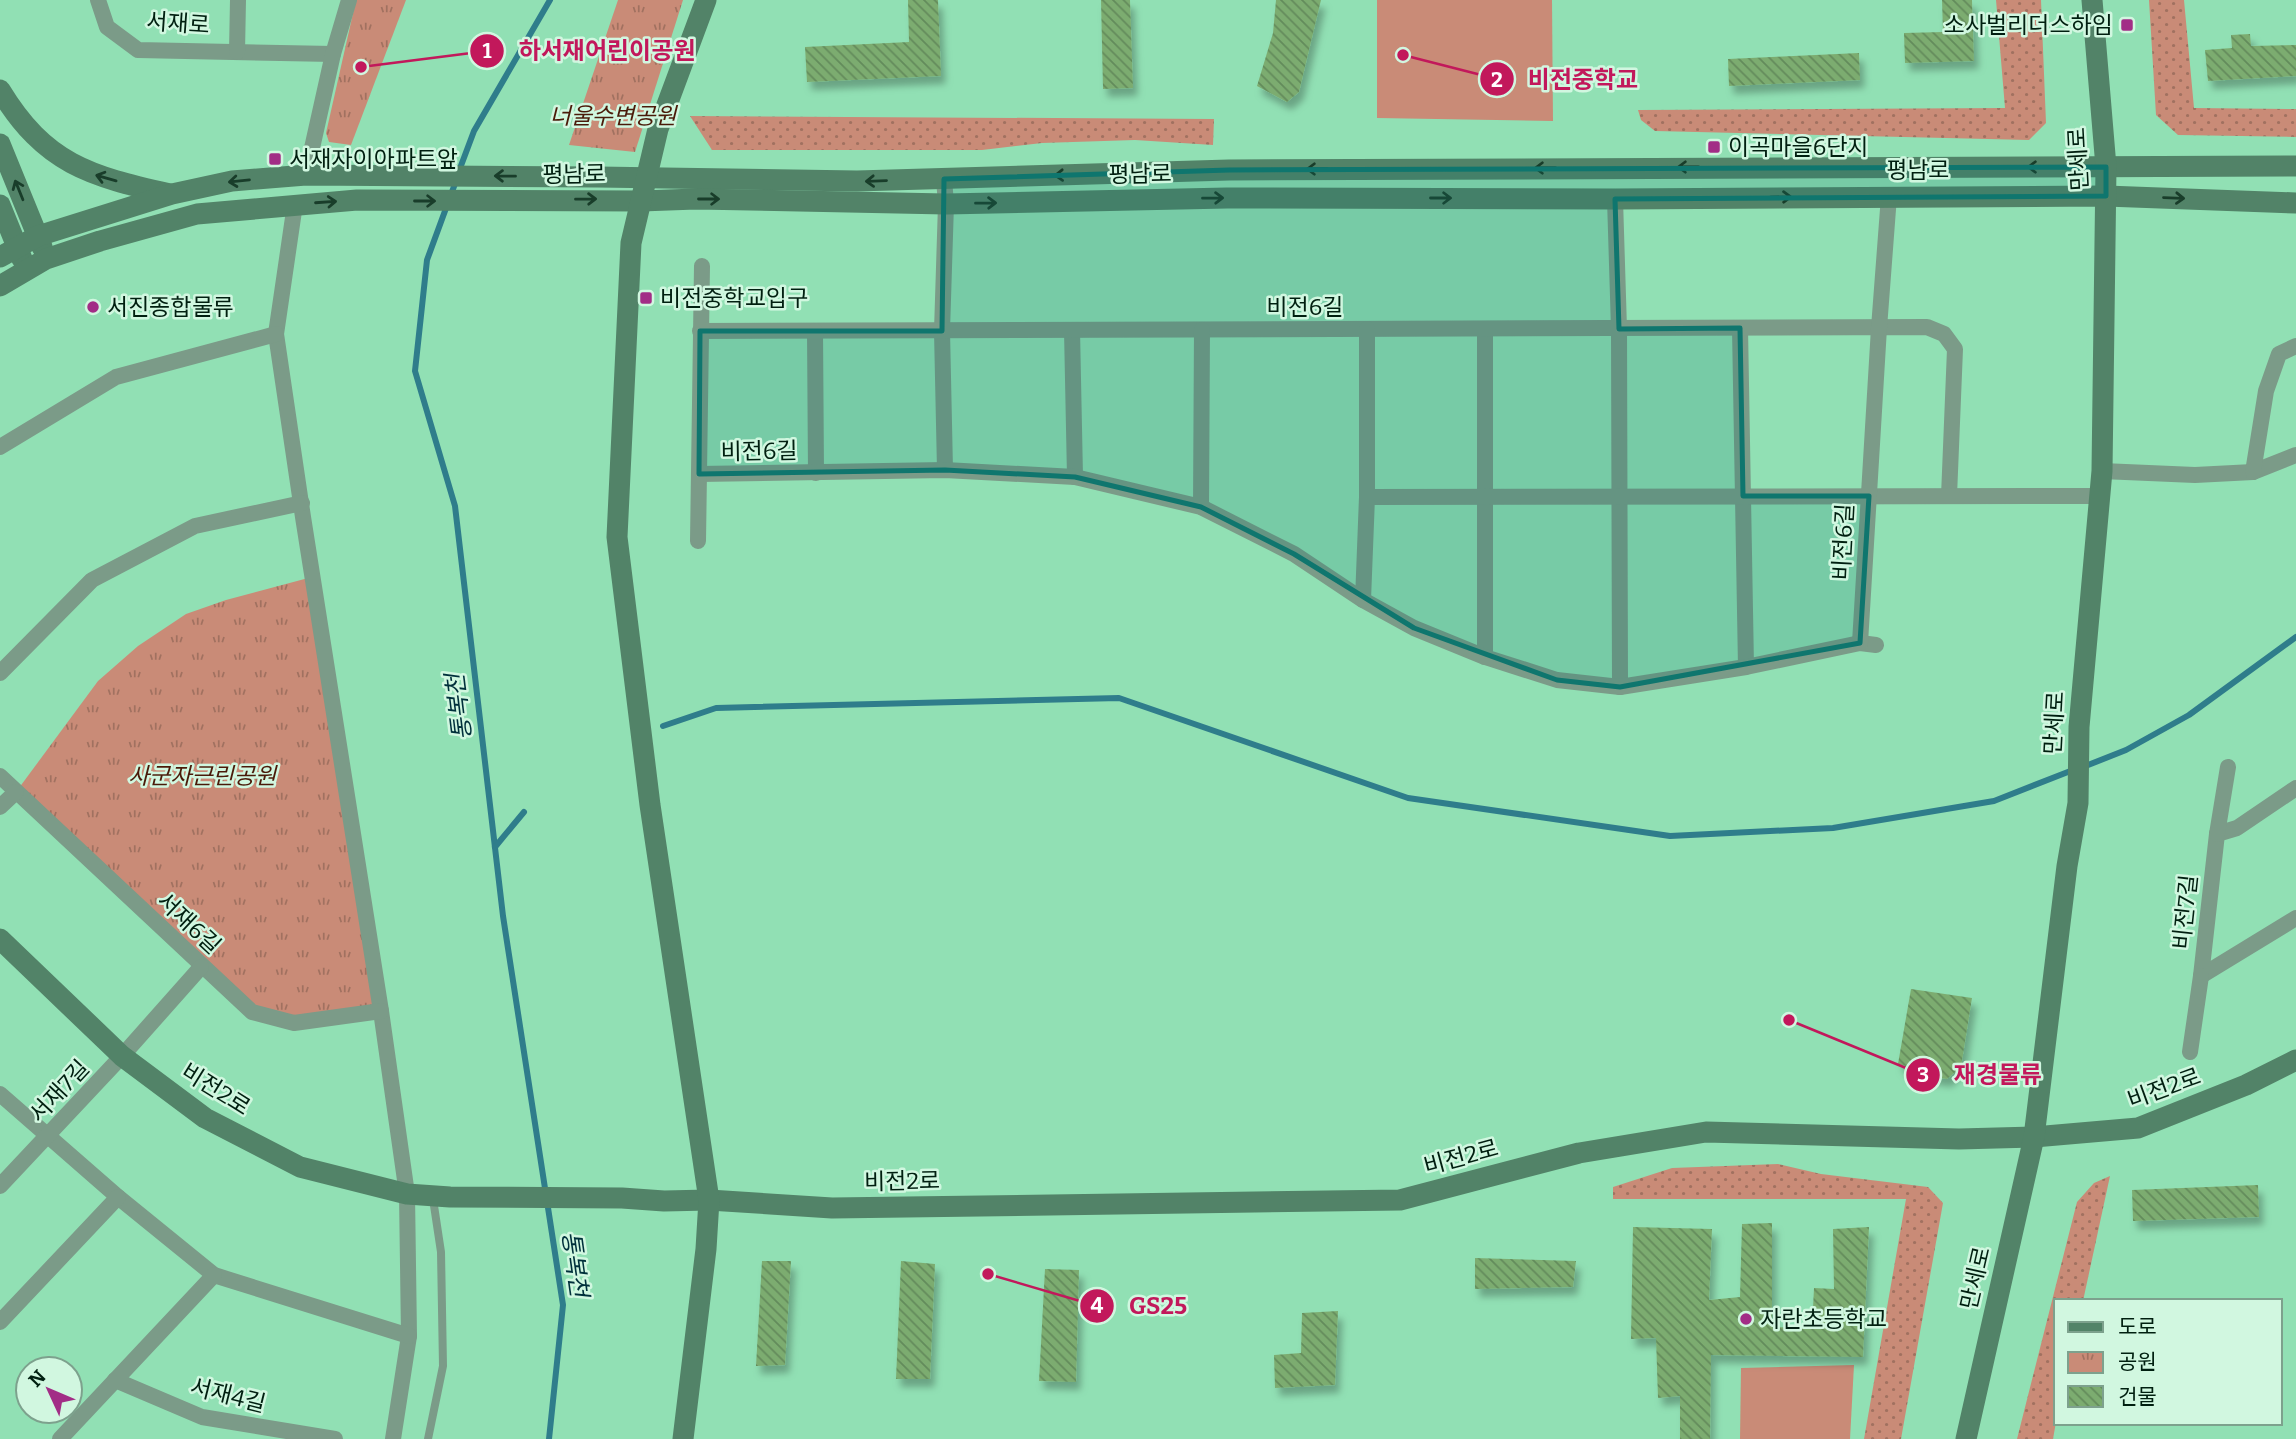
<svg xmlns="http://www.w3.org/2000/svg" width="2296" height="1439" viewBox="0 0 2296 1439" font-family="Bitter,'Noto Sans KR',serif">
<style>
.grass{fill:url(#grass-dots)}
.park{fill:url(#park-tufts)}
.pitch{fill:#c98b77}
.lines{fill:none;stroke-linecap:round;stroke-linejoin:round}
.stream{stroke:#2f7d8b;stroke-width:6}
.building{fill:url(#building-back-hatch);filter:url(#shadow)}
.lane{stroke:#7b9b88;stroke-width:8}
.street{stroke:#7b9b88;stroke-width:16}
.secondary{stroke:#528368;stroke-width:21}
.oneway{stroke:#193d2a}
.marked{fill:#0f766e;fill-opacity:0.2;stroke:#0f766e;stroke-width:5;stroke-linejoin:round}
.poi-dot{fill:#a22d86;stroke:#d1f7e0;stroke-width:2.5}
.labels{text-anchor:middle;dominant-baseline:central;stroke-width:5;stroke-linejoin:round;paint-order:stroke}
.street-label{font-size:23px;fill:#001f10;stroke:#d1f7e0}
.poi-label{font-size:23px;fill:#001f10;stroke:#d1f7e0;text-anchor:start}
.park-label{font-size:23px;font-style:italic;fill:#4a1a09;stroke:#d1f7e0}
.water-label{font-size:24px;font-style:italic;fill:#00303b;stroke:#d1f7e0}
.leader{fill:none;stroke:#c2185b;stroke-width:2.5}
.callout-dot{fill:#c2185b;stroke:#d1f7e0;stroke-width:2.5}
.mark-label{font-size:21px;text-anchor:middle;font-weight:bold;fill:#fff}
.callout-label{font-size:24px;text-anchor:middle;font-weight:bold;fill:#c2185b;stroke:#d1f7e0;stroke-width:5;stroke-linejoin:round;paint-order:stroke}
</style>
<defs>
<pattern id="grass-dots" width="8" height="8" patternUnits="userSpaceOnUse" patternTransform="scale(1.75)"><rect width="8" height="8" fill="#c98b77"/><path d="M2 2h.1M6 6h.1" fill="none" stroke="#a17160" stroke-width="1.8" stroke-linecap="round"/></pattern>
<pattern id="park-tufts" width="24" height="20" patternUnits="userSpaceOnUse" patternTransform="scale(1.75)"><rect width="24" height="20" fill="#c98b77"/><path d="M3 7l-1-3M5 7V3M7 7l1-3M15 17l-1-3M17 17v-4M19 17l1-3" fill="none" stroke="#a17160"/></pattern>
<pattern id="building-back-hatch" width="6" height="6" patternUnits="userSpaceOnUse" patternTransform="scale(1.75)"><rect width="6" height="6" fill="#7cac70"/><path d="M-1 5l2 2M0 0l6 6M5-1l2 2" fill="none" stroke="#638b5b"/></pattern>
<filter id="shadow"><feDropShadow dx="4.5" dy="8" stdDeviation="3.5" flood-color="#0004"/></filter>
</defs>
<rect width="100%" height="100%" fill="#91e0b4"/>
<g class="grass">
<polygon points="1996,0 2041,0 2046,123 2029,140 1655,131 1641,120 1638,110 2005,108"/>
<polygon points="2149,0 2184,0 2194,108 2296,109 2296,137 2178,135 2156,115"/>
<polygon points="690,116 1214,119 1213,145 1135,140 1042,143 982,150 712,150"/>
<polygon points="1778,1164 1821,1174 1928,1187 1943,1203 1901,1439 1864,1439 1906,1199 1613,1199 1613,1187 1672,1168"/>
<polygon points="2110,1176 2083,1301 2056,1301 2056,1422 2053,1439 2017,1439 2077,1202 2094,1183"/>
</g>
<g class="park">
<polygon points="356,0 406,0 351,145 329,142 326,133"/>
<polygon points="618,0 683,0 635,152 569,145"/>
<polygon points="312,577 381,1011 294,1023 252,1012 16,792 98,681 138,646 186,614 226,600"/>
</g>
<g class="pitch">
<polygon points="1377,0 1552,0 1553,121 1377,118"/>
<polygon points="1854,1365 1850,1439 1740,1439 1741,1368"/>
</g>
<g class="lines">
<g class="stream">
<polyline points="459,171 474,131 550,0"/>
<polyline points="456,181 427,260 415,371 455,506 503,916 563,1305 549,1439"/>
<polyline points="663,726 716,708 1119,698 1408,798 1670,836 1833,828 1994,801 2073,770"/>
<polyline points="2083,767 2126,750 2189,715 2296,637"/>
<polyline points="495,847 524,812"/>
</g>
</g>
<g class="building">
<polygon points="908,0 938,0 941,76 807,82 805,47 909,42"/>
<polygon points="1101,0 1130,0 1133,88 1103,89"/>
<polygon points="1276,0 1321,0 1299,92 1287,102 1257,86 1273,33"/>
<polygon points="1942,0 1972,0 1974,61 1905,63 1904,33 1943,32"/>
<polygon points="2250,34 2251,46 2296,45 2296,76 2208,81 2205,50 2232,48 2231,35"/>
<polygon points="1859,53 1860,80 1729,86 1728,59"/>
<polygon points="1911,989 1972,998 1961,1067 1947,1079 1904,1072 1905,1066 1898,1064"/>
<polygon points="2258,1185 2259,1217 2133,1221 2132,1190"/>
<polygon points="1772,1223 1772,1327 1812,1328 1814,1288 1834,1289 1833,1229 1869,1227 1863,1357 1711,1355 1710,1439 1680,1439 1680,1396 1658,1398 1656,1338 1631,1339 1633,1227 1712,1229 1709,1300 1740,1297 1742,1224"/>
<polygon points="1475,1258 1576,1261 1573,1287 1475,1289"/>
<polygon points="762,1261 791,1261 785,1365 756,1366"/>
<polygon points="901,1261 935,1264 930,1379 896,1379"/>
<polygon points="1045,1269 1079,1270 1076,1382 1039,1381"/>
<polygon points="1338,1311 1335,1385 1275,1388 1274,1355 1301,1353 1302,1313"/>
</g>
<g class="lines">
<polyline class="lane" points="428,1439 443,1366 441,1252 433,1199"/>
<g class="street">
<polyline points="98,0 107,27 138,50 333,54"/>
<polyline points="237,52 238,0"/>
<polyline points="306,175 333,54 349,0"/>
<polyline points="944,179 946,204 942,331 945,470"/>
<polyline points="1615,199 1619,329 1620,687"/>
<polyline points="295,204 276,334 303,517 381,1011 407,1194 409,1336 393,1439"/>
<polyline points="1740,328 1746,667"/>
<polyline points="1485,329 1485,657"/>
<polyline points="1072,330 1075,477"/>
<polyline points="700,331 1927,327 1944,334 1955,349 1949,496"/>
<polyline points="815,331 816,473"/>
<polyline points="0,447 116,377 276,334"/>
<polyline points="2102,471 2195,475 2253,472 2296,455"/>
<polyline points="2253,472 2266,391 2279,354 2296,346"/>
<polyline points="699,474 945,470 1075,477 1201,507 1294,554 1363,600 1414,628 1485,657 1557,680 1620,687 1746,667 1860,643 1876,645"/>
<polyline points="1367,497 2101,496"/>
<polyline points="1201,507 1202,330"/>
<polyline points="698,541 702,266"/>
<polyline points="1363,600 1367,497 1367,329"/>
<polyline points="1860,643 1879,328 1889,196"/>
<polyline points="0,673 92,580 195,526 302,503"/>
<polyline points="0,776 252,1012 294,1023 381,1011"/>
<polyline points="2296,788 2237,828 2217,834 2201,976 2296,918"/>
<polyline points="0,807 16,792"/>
<polyline points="2217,834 2228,767"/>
<polyline points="2190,1052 2201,976"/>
<polyline points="0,1094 118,1197 214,1275 409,1336"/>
<polyline points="0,1186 122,1056 201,967"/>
<polyline points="0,1322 118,1197"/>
<polyline points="115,1380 202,1417 335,1439"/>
<polyline points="60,1439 214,1275"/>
</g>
<g class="secondary">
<path d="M 0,90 C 45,164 89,176 170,194"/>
<polyline points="0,144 42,247"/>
<polyline points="0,205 22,259"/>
<polyline points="0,257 38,236 172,194 232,181 306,175 598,177 857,181 1229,170 2296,166"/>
<polyline points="0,286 46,259 100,241 197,214 357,200 641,201 696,199 946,204 1227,198 1615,199 2106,196 2296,203"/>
<polyline points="0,939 122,1056 205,1118 300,1167 407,1194 450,1197 622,1198 664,1201 709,1200 832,1208 1400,1200 1579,1153 1706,1132 1959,1139 2034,1137 2138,1128 2246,1085 2296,1060"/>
<polyline points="683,1439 706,1249 709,1200 650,805 617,537 631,243 658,129 706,0"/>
<polyline points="1966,1439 2034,1137 2067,866 2078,803 2079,727 2102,471 2106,167 2092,0"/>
</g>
</g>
<defs><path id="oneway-shaft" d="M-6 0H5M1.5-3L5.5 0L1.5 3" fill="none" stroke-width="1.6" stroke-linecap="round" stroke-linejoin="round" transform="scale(1.75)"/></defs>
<g class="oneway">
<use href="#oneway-shaft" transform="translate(1688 167) rotate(180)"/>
<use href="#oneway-shaft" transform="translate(2038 167) rotate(180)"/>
<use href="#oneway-shaft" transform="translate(1545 168) rotate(180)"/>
<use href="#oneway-shaft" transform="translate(1317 169) rotate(180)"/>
<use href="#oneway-shaft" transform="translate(1065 175) rotate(178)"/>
<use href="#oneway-shaft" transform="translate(505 176) rotate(-179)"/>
<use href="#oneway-shaft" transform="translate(106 178) rotate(-164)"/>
<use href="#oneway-shaft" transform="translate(239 181) rotate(174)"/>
<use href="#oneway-shaft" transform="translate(876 181) rotate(178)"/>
<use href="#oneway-shaft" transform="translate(19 190) rotate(-112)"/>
<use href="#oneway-shaft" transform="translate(1781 197) rotate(-1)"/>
<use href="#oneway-shaft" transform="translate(1213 198) rotate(-1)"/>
<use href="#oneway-shaft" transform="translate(1441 198)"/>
<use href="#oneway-shaft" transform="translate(2174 198) rotate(2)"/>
<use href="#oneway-shaft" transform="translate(586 199) rotate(-1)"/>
<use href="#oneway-shaft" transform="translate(709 199)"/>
<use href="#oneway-shaft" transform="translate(425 201)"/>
<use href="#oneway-shaft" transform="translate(326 202) rotate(-4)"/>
<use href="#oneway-shaft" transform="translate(986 203) rotate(-1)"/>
</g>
<path class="marked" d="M 2106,167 L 2106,196 L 1615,199 L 1619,329 L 1740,328 L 1743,496 L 1869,496 L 1860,643 L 1620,687 L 1557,680 L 1414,628 L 1294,554 L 1201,507 L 1075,477 L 945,470 L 699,474 L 700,331 L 942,331 L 944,179 L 1229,170 Z"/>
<g class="poi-dot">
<rect x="2120" y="18" width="14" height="14" rx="3.5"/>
<rect x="1707" y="140" width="14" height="14" rx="3.5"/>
<rect x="268" y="152" width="14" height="14" rx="3.5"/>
<rect x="639" y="291" width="14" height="14" rx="3.5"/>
<circle cx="93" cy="307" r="7"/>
<circle cx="1746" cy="1319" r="7"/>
</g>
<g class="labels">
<g class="street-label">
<text transform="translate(178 23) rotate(4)">서재로</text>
<text transform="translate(2078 159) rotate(-93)">만세로</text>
<text x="1918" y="170">평남로</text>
<text transform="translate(574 174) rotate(-1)">평남로</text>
<text transform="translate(1140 174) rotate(-1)">평남로</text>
<text x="1305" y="307">비전6길</text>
<text transform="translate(759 451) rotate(-1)">비전6길</text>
<text transform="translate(1843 542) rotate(-87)">비전6길</text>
<text transform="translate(2054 723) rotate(-87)">만세로</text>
<text transform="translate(2185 912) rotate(-84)">비전7길</text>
<text transform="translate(189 923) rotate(43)">서재6길</text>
<text transform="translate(2164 1088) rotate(-20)">비전2로</text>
<text transform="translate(216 1089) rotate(32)">비전2로</text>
<text transform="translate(59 1091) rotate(-47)">서재7길</text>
<text transform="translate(1461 1157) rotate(-15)">비전2로</text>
<text transform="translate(902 1181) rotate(-1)">비전2로</text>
<text transform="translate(1975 1278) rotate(-77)">만세로</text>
<text transform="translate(228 1395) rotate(14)">서재4길</text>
</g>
<g class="poi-label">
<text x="2113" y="25" text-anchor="end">소사벌리더스하임</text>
<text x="1728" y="147">이곡마을6단지</text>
<text x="289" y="159">서재자이아파트앞</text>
<text x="660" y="298">비전중학교입구</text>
<text x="107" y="307">서진종합물류</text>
<text x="1760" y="1319">자란초등학교</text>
</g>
<g class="park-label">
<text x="613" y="116">너울수변공원</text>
<text x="202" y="776">사군자근린공원</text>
</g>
<g class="water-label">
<text transform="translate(459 707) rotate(-97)">통복천</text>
<text transform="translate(575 1264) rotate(82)">통복천</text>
</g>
</g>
<path class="leader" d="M361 67L487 51M1403 55L1497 79M1789 1020L1923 1075M988 1274L1097 1306"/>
<g class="callout-dot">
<circle cx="361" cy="67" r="7"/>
<circle cx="1403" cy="55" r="7"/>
<circle cx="1789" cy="1020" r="7"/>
<circle cx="988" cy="1274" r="7"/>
<circle cx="487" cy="51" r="18"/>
<circle cx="1497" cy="79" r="18"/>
<circle cx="1923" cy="1075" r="18"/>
<circle cx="1097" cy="1306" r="18"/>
</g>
<g class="mark-label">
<text x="487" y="58">1</text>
<text x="1497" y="87">2</text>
<text x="1923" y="1082">3</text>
<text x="1097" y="1313">4</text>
</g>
<g class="callout-label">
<text x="607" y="59">하서재어린이공원</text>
<text x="1583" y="88">비전중학교</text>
<text x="1998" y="1083">재경물류</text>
<text x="1158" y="1314">GS25</text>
</g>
<rect x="2054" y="1299" width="228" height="126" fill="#d1f7e0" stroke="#7da18d" stroke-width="2"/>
<rect x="2068" y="1322" width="35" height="10" fill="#528368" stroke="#7da18d" stroke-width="2"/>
<text x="2118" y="1334" font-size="21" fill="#001f10">도로</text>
<rect x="2068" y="1352" width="35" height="21" fill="url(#park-tufts)" stroke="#7da18d" stroke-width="2"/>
<text x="2118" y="1369" font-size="21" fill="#001f10">공원</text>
<rect x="2068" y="1386" width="35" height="21" fill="url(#building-back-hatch)" stroke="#7da18d" stroke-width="2"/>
<text x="2118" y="1404" font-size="21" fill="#001f10">건물</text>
<g transform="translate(49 1390) rotate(314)"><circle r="33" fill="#d1f7e0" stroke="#7da18d" stroke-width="2"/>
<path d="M0-5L12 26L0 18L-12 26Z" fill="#a22d86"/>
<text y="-10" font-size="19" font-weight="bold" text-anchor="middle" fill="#001f10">N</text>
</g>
</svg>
